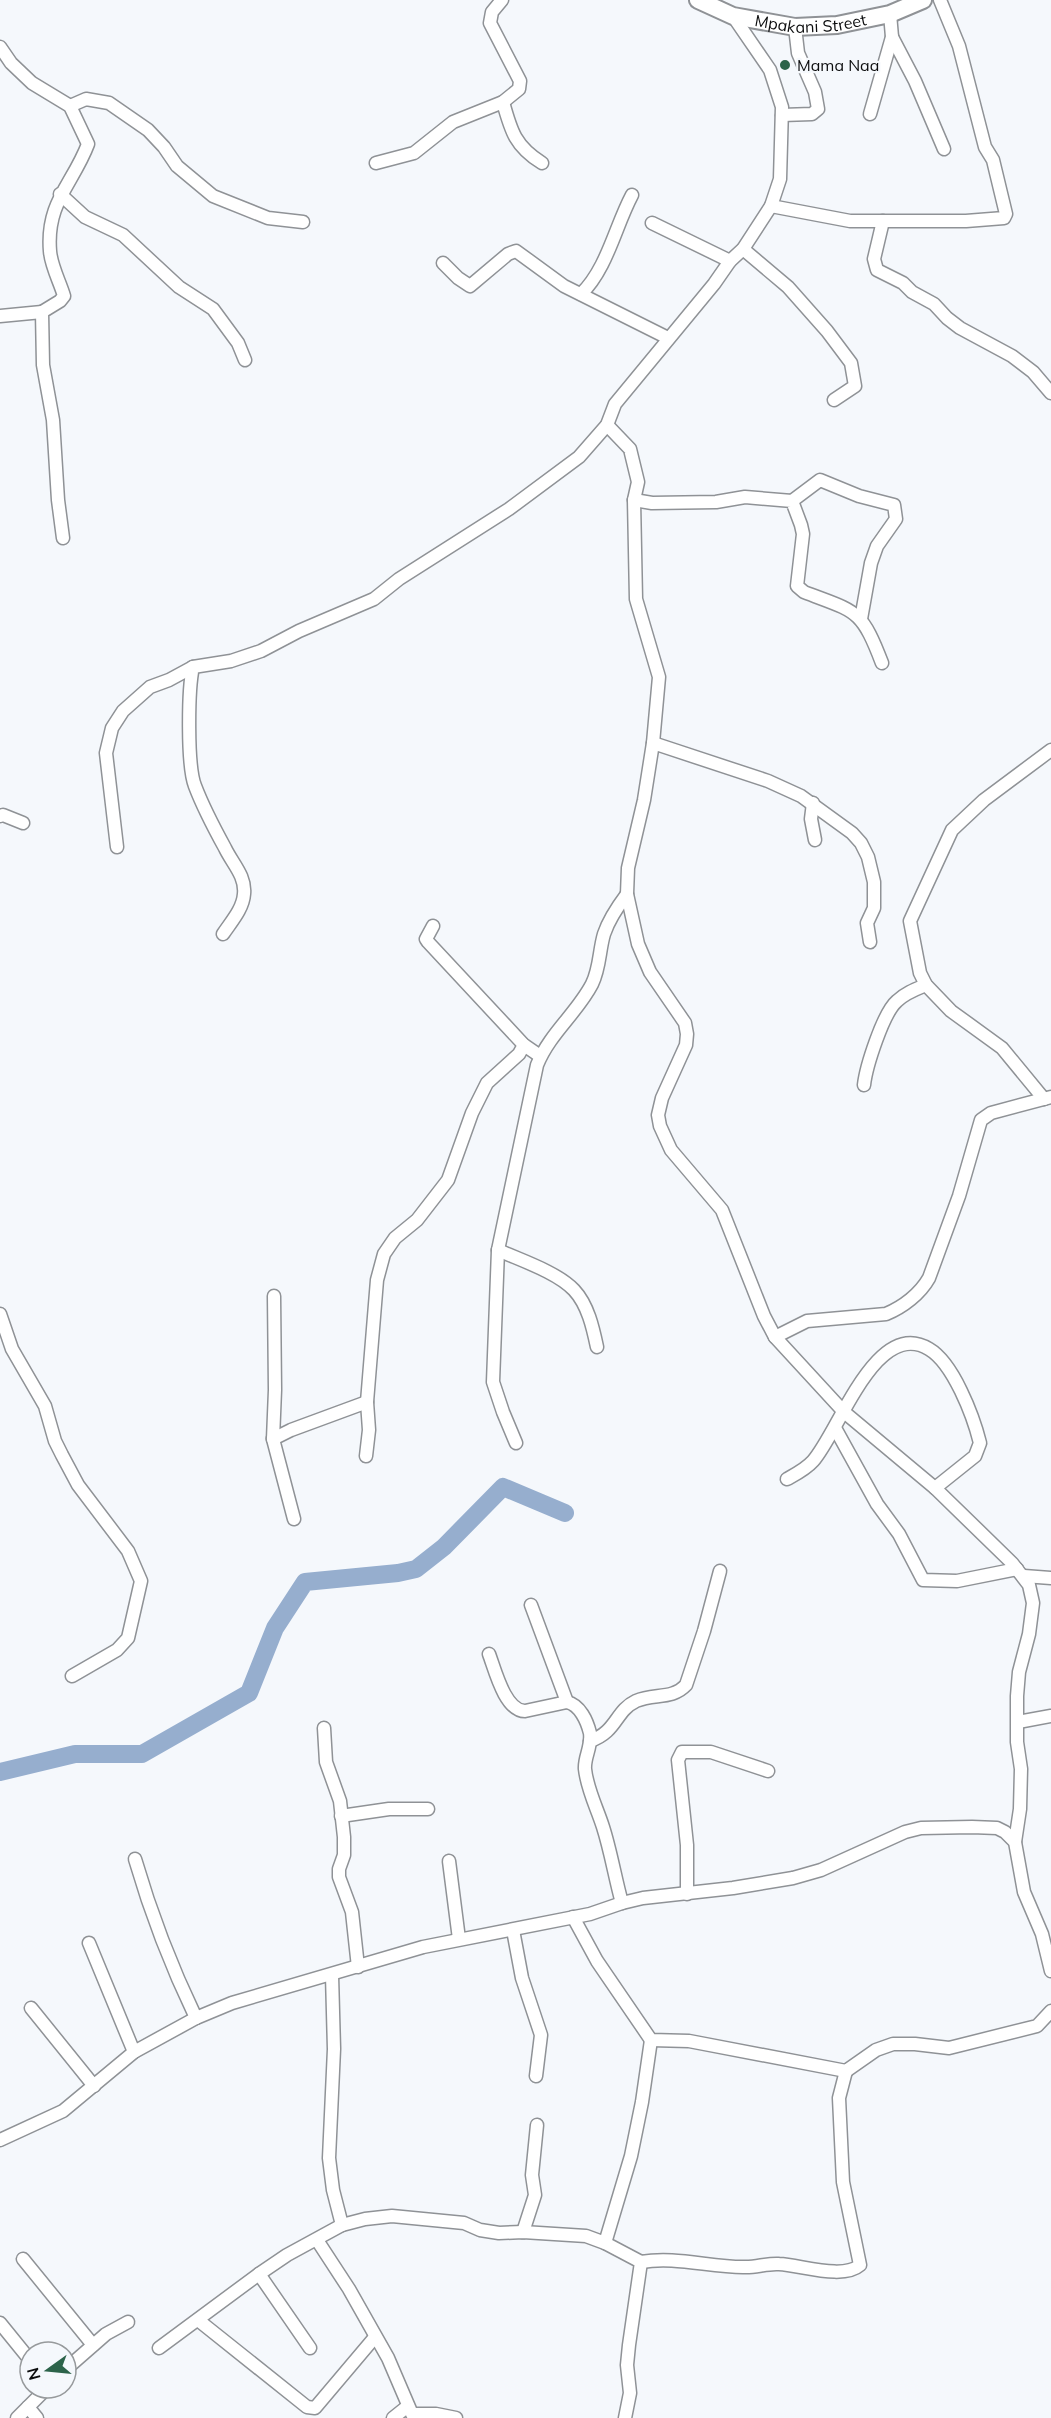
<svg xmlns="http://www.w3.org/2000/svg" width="1051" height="2418" viewBox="0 0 1051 2418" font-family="Mulish,sans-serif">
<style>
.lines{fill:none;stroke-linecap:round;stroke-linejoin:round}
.river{stroke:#96aece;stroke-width:18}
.street-casing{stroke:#8f9296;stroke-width:15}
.secondary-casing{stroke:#8f9296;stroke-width:20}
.street{stroke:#fff;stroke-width:12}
.secondary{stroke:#fff;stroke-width:16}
.poi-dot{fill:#2c634a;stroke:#f5f8fc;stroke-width:2}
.labels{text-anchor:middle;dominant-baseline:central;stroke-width:4.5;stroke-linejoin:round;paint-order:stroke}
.street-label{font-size:16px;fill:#0b0c0d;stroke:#f5f8fc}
.poi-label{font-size:16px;fill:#0b0c0d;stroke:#f5f8fc;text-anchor:start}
</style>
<rect width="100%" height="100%" fill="#f5f8fc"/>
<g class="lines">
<polyline class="river" points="0,1772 75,1754 142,1754 249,1693 275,1628 305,1582 398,1573 416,1569 444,1547 503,1487 565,1513"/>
<defs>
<g id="street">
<polyline points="892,37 915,81 944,149"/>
<path d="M 0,47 L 11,63 L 32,83 L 70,106 L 88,144 C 73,184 46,202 50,251 C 51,266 60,282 64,296 L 60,301 L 42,312 L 43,365 L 53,420 L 58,500 L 63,538"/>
<path d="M 503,102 C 511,131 515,146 542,163"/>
<polyline points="70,106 86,99 109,103 148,130 164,147 177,166 213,196 268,218 303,222"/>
<polyline points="870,114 892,37 890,14"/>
<polyline points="782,115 812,114 818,109 815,92 798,53 795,27"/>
<polyline points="376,163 414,153 453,122 503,102 519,89 520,81 490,23 492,12 502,0"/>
<polyline points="60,194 85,217 123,235 179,287 213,309 238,343 245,360"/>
<polyline points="771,206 850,221 966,221 1004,218 1006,214 993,160 985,147 959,46 940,0"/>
<polyline points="883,221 874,259 877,270 903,283 912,292 934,304 947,318 960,328 1012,356 1033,372 1051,393"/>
<polyline points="652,223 730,261"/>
<polyline points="743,249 788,287 827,331 851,363 855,386 834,400"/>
<polyline points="443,263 458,278 470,286 508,254 516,251 564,286 668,338"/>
<path d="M 581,294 C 607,269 615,227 632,195"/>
<polyline points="0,316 42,312"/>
<polyline points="607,425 630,449 638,482 634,500 636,599 659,677 653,743 644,800 628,868 627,894 638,944 650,972 685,1023 687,1034 686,1045 662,1098 658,1115 660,1126 671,1150 722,1210 764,1316 775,1337 844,1412 935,1488 1012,1563 1029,1585 1033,1603 1029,1634 1019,1672 1017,1696 1017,1742 1021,1769 1020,1809 1015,1842"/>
<path d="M 634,500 L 652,503 L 716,502 L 745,497 L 792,501 L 801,525 L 803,534 L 797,586 L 804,592 C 856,612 861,608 882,663"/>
<polyline points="792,501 820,480 859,496 894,505 896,519 877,546 871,563 861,619"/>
<polyline points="653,743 768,781 801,796 852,833 861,843 868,857 874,882 874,908 867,923 870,942"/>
<polyline points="813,803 811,819 815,840"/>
<polyline points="0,816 3,815 23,823"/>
<polyline points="117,847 106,753 112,728 123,711 150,687 169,680 193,667"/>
<polyline points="433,926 426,939 428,942 524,1045 540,1056"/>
<path d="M 223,934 C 231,922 243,909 244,894 C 246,876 232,863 225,848 C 214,828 203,807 195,786 C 187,766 188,689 193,667 L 231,661 L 261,651 L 299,631 L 374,599 L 399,579 L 509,509 L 579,457 L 607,425 L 615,404 L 714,284 L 730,261 L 743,249 L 771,206 L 780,179 L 782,107 L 770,70 L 733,16"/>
<path d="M 864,1085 C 866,1067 883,1013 897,1001 C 905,993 916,989 926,985"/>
<polyline points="1044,1099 1002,1048 951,1011 926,985 920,973 910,921 952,830 984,800 1051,750"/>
<path d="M 498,1250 C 520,1260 557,1272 574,1290 C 588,1305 593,1328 597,1347"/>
<polyline points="0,1314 12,1349 45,1406 55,1441 62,1455 78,1485 128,1551 141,1581 128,1638 117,1650 72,1676"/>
<path d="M 775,1337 L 807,1321 L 886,1314 C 903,1307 920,1294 929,1278 L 959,1196 L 981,1120 L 991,1113 L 1051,1097"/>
<polyline points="835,1428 877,1504 899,1534 923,1580 957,1581 1017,1569"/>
<polyline points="273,1439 275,1390 274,1296"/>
<path d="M 516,1443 L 503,1412 L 493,1382 L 498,1250 L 537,1065 C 550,1033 577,1013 592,984 C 600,968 599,951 604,934 C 609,919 618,906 627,894"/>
<polyline points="366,1456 369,1430 367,1402 377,1280 384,1254 395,1238 417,1220 448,1180 472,1113 487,1083 519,1054 524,1045"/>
<path d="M 787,1479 C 796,1474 806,1469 813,1461 C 839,1432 876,1317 929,1349 C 953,1363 973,1415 980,1443 L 975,1456 L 935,1488"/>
<polyline points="294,1519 273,1439 291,1430 367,1402"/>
<polyline points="1024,1576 1051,1578"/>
<polyline points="531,1605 567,1702"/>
<path d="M 489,1654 C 495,1670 505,1711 525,1711 L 567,1702 C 580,1705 587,1721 590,1733 C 592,1747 584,1757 585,1769 C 587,1789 597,1808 603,1827 C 611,1852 615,1878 622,1903"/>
<polyline points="1018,1722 1051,1716"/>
<polyline points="324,1728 326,1762 340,1801 344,1837 344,1855 339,1869 339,1877 352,1912 358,1967"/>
<path d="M 590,1741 C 617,1732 615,1711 636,1701 C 654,1693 672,1700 686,1685 L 704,1631 L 720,1571"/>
<polyline points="341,1816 389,1809 428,1809"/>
<path d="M 135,1859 C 151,1914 171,1966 196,2018"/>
<polyline points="449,1861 459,1939"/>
<polyline points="687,1894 687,1845 678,1760 682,1752 711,1752 768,1771"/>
<polyline points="573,1917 597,1961 651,2040 689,2041 846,2071 876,2050 893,2044 915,2044 949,2048 1037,2026 1051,2011"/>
<polyline points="513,1930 522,1978 541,2035 536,2076"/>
<polyline points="89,1943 134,2052"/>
<polyline points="31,2008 94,2086"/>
<polyline points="0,2140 63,2111 134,2052 196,2018 232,2003 423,1947 590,1914 622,1903 643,1898 733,1888 793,1878 821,1870 905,1832 921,1828 972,1827 997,1828 1005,1832 1015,1842 1024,1892 1042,1934 1051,1971"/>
<polyline points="342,2225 365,2219 392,2216 464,2223 480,2230 499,2233 523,2232 586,2236 605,2243 641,2262 629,2345 627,2365 630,2393 625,2418"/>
<polyline points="523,2232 535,2195 532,2175 537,2125"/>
<polyline points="317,2240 349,2289 388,2358 412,2414 436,2414 456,2418"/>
<polyline points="605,2243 631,2156 642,2102 651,2040"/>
<polyline points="23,2259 93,2345"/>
<path d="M 641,2262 C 675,2256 709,2267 743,2267 C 755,2268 767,2263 779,2264 C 801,2265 843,2280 860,2265 L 843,2182 L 839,2098 L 846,2071"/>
<polyline points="259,2274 310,2348"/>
<polyline points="198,2320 307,2407 315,2408 375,2337"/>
<polyline points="0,2323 30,2360"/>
<polyline points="159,2348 259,2274 287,2255 342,2225 333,2190 329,2158 334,2049 332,1975"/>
<polyline points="66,2369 106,2334 128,2322"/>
<polyline points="28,2407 37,2418"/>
<polyline points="17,2418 47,2388"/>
<polyline points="393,2418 408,2406"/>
</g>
<g id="secondary">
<path id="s1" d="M 698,0 L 733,16 L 795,27 L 837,25 L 890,14 L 923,0"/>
</g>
</defs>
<use href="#street" class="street-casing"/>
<use href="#secondary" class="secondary-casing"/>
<use href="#street" class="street"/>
<use href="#secondary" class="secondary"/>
</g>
<circle class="poi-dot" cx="785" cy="65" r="6"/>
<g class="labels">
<g class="street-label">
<text stroke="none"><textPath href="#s1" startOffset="117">Mpakani Street</textPath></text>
</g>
<g class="poi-label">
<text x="797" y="65">Mama Naa</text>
</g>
</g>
<g transform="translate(48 2370) rotate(255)"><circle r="28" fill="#f5f8fc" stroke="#979a9c" stroke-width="1.5"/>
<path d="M0-4.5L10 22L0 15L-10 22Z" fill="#2c634a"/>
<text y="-9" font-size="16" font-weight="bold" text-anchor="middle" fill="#0b0c0d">N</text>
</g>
</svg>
